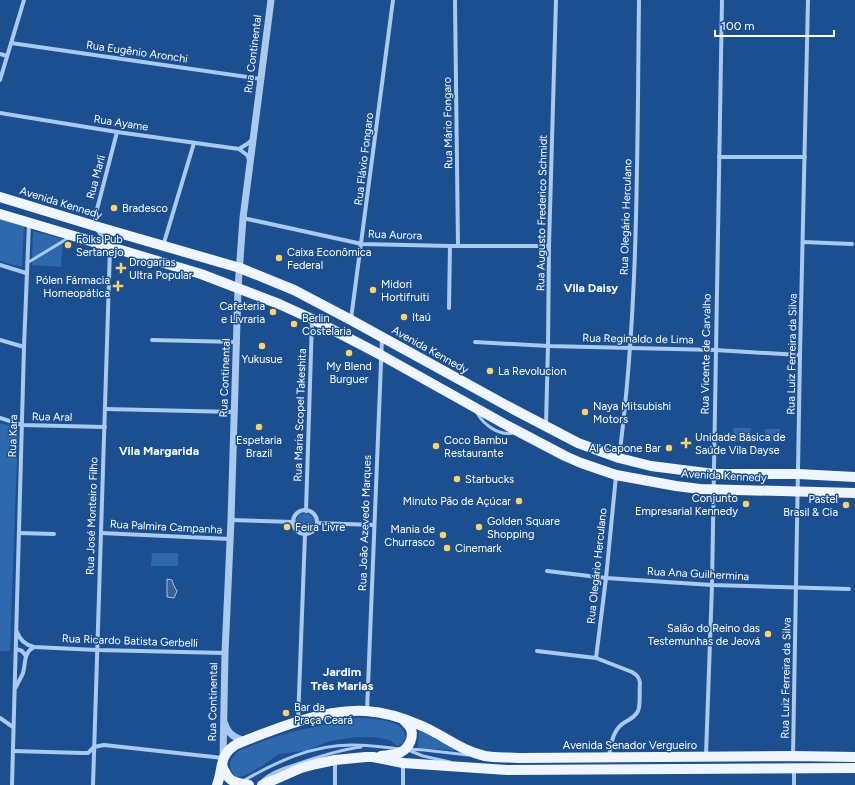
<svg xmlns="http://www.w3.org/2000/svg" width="855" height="785" viewBox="0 0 855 785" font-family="Figtree,sans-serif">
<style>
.green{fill:#2e69ad}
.water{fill:#3c6290;stroke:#9cc4f0}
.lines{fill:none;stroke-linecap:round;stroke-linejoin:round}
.service{stroke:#a9c9ee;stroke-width:3}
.minor{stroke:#a9c9ee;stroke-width:4}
.tertiary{stroke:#a9c9ee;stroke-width:7}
.primary{stroke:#f0f6ff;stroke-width:10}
.poi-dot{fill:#ffd166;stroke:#1b4f8f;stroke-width:1.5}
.labels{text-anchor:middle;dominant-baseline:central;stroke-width:3;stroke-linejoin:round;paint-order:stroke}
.street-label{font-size:11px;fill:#fff;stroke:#1b4f8f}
.poi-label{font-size:11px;fill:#fff;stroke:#1b4f8f;text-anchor:start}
.neighbourhood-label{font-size:12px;font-weight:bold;fill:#fff;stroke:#1b4f8f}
</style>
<rect width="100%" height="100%" fill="#1b4f8f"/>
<g class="green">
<polygon points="0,219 24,226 22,267 0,261"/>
<polygon points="33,231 63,239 61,267 32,265"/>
<polygon points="0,423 18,428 10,651 0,651"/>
<polygon points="733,428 751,428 750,441 734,441"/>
<polygon points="765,429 780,429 780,442 765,441"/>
<circle cx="305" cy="522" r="9"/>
<polygon points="152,553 178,553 178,566 151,566"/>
<path d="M 358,718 C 371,719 405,719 405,736 C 405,742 402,744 397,746 L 390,740 L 373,737 L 356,737 L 330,741 L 305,751 L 279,754 L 262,766 L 244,776 L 236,777 L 231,771 L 230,763 L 231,760 L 237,752 L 243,749 L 280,735 L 339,721 Z"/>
<polygon points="419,729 462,751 418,748"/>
</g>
<polygon class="water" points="167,579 172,580 174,586 177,591 174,598 167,597"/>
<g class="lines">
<g class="service">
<polyline points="27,263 70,237"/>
<path d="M 477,413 C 484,425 499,436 513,433"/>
<polyline points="408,749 424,750 468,755"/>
<polyline points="408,750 423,756 450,762"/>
<path d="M 263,780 C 271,773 281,769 291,766 C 314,758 338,750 361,747"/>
<path d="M 243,781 C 276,762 312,745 351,745 C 367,745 384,747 400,749"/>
</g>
<g class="minor">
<polyline points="455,0 458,246"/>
<polyline points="11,43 261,79"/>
<polyline points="0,54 7,56"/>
<polyline points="0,80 24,0"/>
<polyline points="0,113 117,132 239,149 247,155 250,162"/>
<polyline points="239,149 247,144 252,140"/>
<polyline points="719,157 805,157"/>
<polyline points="243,218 362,244 450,246 549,246"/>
<polyline points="803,242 852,244"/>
<polyline points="163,246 194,143"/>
<polyline points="0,265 26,273"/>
<polyline points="449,308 450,246"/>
<polyline points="351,319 393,0"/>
<polyline points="0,340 24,347"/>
<polyline points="152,340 237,342"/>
<polyline points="475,342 548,346 715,350 800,355"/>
<polyline points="105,409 235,412"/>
<polyline points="0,418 22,425 105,427"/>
<polyline points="546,425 548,346 549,246 556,0"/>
<path d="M 619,458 C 639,306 637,152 639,0"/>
<circle cx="305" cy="522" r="12"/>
<polyline points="306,511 312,320"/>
<polyline points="231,520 294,522"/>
<polyline points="317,523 374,525"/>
<polyline points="19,533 54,534"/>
<polyline points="101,533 230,539"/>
<polyline points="547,571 606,578 712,585 849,589"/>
<path d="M 17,632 C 20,640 25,645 34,647 L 97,650 L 225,653"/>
<polyline points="16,649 22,651 26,656"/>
<path d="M 537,651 L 596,658 L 632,672 C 637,675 639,677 640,683 C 639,690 641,704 638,711 C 634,719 627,720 621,725 C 613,732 610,747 609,757"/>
<polyline points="596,658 606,578 616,476"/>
<path d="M 16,687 C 18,682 21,678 23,673 C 26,663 23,653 34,647"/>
<polyline points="367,711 382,338"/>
<polyline points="0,718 13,727"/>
<polyline points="298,721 305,534"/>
<polyline points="13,751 83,753 88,753 94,747 104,745 223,758"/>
<polyline points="706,755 712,585 722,0"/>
<polyline points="793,756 800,355 808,0"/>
<polyline points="794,769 794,785"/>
<polyline points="12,785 24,347 29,223"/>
<polyline points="93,785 110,248 95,226 95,217 117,132"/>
<polyline points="335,785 335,760"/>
<polyline points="403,785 403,764"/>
</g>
<g class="tertiary">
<path d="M 225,724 C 228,734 235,738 245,741"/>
<polyline points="223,758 225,653 231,520 238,288 243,218 271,0"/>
</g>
<g class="primary">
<polyline points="0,197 95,226 240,268 294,290 351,320 513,409 578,443 619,458 651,466 714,474 798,474 855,477"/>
<polyline points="0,214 201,274 279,304 312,319 381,355 508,426 565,456 581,463 616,475 676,486 700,489 855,493"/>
<path d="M 381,756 C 388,755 395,755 401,752 C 409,748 415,736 410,727 C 408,724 405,722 403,719"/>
<path d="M 222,765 C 228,782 233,782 249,785"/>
<path d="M 217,785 C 224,767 218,755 237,744 C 274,729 326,708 366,711 C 384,712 406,719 422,726 C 443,735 462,751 485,756 C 496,758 508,757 519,758 L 793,756 L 855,757"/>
<polyline points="262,785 301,768 316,764 335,760 366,757 373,757 403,763 507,770 855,768"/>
</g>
</g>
<g class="poi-dot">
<circle cx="114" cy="208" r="4"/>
<circle cx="68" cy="245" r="4"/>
<circle cx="279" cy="258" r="4"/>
<path d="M119 262h4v4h4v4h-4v4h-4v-4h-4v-4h4z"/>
<path d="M116 280h4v4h4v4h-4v4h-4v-4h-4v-4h4z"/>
<circle cx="373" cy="290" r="4"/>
<circle cx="273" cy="312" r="4"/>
<circle cx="404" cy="317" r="4"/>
<circle cx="294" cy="324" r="4"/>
<circle cx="262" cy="346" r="4"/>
<circle cx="349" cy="353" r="4"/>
<circle cx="490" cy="371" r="4"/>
<circle cx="585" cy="412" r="4"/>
<circle cx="259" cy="427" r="4"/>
<path d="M684 437h4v4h4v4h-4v4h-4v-4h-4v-4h4z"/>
<circle cx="436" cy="446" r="4"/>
<circle cx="669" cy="448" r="4"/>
<circle cx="457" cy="479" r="4"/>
<circle cx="519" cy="501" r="4"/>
<circle cx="746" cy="504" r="4"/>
<circle cx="846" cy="505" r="4"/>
<circle cx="287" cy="527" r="4"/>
<circle cx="479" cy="527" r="4"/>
<circle cx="443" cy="535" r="4"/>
<circle cx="447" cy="548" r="4"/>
<circle cx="768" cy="634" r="4"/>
<circle cx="286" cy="713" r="4"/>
</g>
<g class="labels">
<g class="street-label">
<text transform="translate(137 52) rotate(8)">Rua Eugênio Aronchi</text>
<text transform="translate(253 54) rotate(-83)">Rua Continental</text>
<text transform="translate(121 123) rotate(9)">Rua Ayame</text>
<text transform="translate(448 123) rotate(-91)">Rua Mário Fongaro</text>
<text transform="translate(364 159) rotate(-83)">Rua Flávio Fongaro</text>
<text transform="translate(96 177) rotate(-75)">Rua Marli</text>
<text transform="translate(61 203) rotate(17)">Avenida Kennedy</text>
<text transform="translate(542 213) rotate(-89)">Rua Augusto Frederico Schmidt</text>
<text transform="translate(626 217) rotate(-88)">Rua Olegário Herculano</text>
<text transform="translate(395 235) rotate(2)">Rua Aurora</text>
<text transform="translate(638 339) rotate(1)">Rua Reginaldo de Lima</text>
<text transform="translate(430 350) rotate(29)">Avenida Kennedy</text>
<text transform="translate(706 354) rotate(-89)">Rua Vicente de Carvalho</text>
<text transform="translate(792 354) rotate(-89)">Rua Luiz Ferreira da Silva</text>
<text transform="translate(225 378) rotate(-88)">Rua Continental</text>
<text transform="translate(300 415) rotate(-88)">Rua Maria Scopel Takeshita</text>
<text transform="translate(52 417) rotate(1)">Rua Aral</text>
<text transform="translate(13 436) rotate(-88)">Rua Kara</text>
<text transform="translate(724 476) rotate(3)">Avenida Kennedy</text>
<text transform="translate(92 516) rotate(-88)">Rua José Monteiro Filho</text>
<text transform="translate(365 523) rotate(-88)">Rua João Azevedo Marques</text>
<text transform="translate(166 527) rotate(3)">Rua Palmira Campanha</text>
<text transform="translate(597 566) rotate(-84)">Rua Olegário Herculano</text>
<text transform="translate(698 574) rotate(3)">Rua Ana Guilhermina</text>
<text transform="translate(130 641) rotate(2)">Rua Ricardo Batista Gerbelli</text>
<text transform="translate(786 678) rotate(-89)">Rua Luiz Ferreira da Silva</text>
<text transform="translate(213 702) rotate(-89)">Rua Continental</text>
<text x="630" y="745">Avenida Senador Vergueiro</text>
</g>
<g class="poi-label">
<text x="122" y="208">Bradesco</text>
<text x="76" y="239">Folks Pub<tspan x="76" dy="13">Sertanejo</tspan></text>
<text x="287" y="252">Caixa Econômica<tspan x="287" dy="13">Federal</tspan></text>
<text x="129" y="262">Drogarias<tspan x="129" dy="13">Ultra Popular</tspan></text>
<text x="110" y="280" text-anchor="end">Pólen Fármacia<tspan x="110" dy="13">Homeopática</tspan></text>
<text x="381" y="284">Midori<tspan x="381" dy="13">Hortifruiti</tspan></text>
<text x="265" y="306" text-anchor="end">Cafeteria<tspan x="265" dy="13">e Livraria</tspan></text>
<text x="412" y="317">Itaú</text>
<text x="302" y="318">Berlin<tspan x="302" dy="13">Costelaria</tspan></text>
<text x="262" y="359" text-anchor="middle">Yukusue</text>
<text x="349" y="366" text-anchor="middle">My Blend<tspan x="349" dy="13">Burguer</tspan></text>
<text x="498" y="371">La Revolucion</text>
<text x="593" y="406">Naya Mitsubishi<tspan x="593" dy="13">Motors</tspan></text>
<text x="695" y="437">Unidade Básica de<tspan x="695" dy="13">Saúde Vila Dayse</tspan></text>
<text x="259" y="440" text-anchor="middle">Espetaria<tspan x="259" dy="13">Brazil</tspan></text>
<text x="444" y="440">Coco Bambu<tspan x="444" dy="13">Restaurante</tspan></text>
<text x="661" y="448" text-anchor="end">Al' Capone Bar</text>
<text x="465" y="479">Starbucks</text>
<text x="738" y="498" text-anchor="end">Conjunto<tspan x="738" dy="13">Empresarial Kennedy</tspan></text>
<text x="838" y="499" text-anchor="end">Pastel<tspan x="838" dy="13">Brasil &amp; Cia</tspan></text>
<text x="511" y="501" text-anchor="end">Minuto Pão de Açúcar</text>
<text x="487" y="521">Golden Square<tspan x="487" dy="13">Shopping</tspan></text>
<text x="295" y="527">Feira Livre</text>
<text x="435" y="529" text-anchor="end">Mania de<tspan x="435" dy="13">Churrasco</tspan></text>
<text x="455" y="548">Cinemark</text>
<text x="760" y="628" text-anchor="end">Salão do Reino das<tspan x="760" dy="13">Testemunhas de Jeová</tspan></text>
<text x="294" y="707">Bar da<tspan x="294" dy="13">Praça Ceará</tspan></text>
</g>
<g class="neighbourhood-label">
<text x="591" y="288">Vila Daisy</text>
<text x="159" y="451">Vila Margarida</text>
<text x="342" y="672">Jardim<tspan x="342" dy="14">Três Marias</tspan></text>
</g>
</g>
<path d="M715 30v6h119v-6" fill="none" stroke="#ffffff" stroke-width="2"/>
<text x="721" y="30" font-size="12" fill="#ffffff" stroke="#1b4f8f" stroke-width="3" paint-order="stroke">100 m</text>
</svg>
